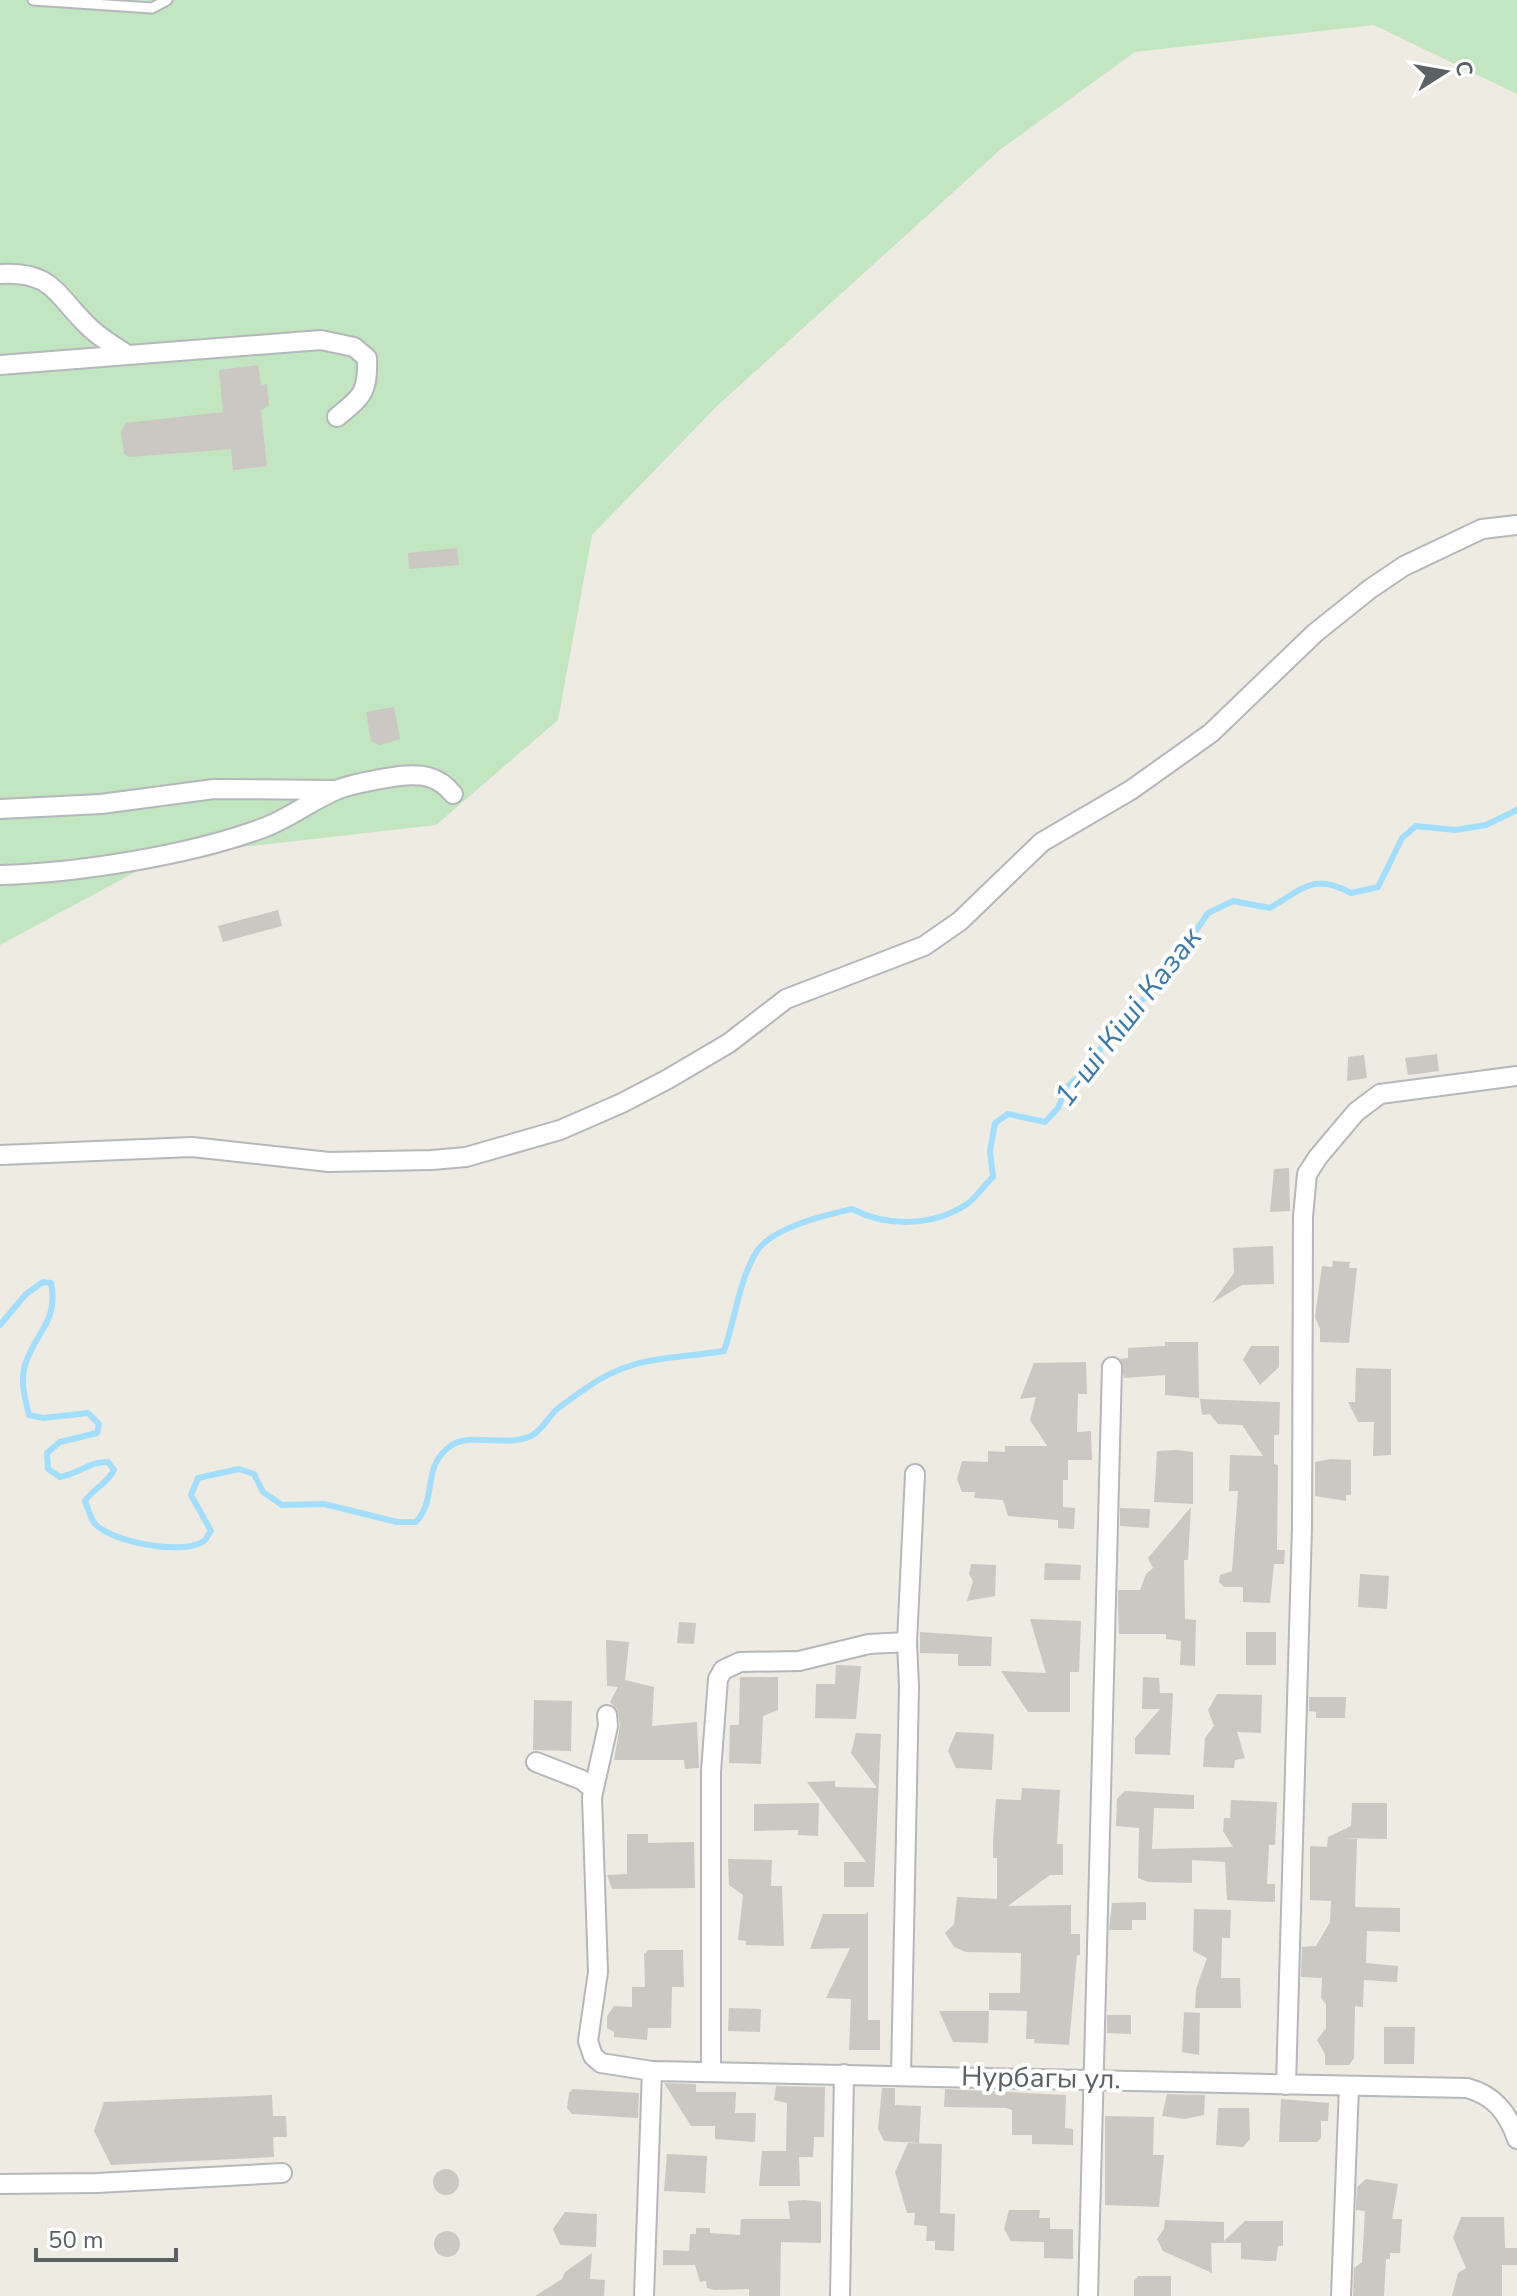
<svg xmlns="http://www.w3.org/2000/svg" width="1517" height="2296" viewBox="0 0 1517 2296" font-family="'Nunito Sans',sans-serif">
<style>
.green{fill:#c2e6bf}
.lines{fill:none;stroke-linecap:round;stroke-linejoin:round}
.stream{stroke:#a2deff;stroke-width:6}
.building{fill:#cbc7c2}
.lane-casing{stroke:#b4b7bb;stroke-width:13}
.street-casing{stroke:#b4b7bb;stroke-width:22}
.lane{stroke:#fff;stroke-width:9}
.street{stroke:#fff;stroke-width:18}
.labels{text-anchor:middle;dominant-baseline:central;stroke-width:8;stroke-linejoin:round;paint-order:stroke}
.street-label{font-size:28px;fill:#5b6064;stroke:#fff}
.water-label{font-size:30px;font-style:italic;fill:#3c7aa9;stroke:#fff}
</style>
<rect width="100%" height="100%" fill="#eeebe3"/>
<polygon class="green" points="0,0 1517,0 1517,94 1374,25 1135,52 1001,149 717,406 592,535 558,720 436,825 165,856 0,945"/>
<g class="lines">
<path class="stream" d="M 0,1325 L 26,1294 L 43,1282 L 51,1283 C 59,1321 35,1333 25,1365 C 20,1382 25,1398 29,1415 L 43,1418 L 88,1413 L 99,1424 L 97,1433 L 60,1442 L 47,1453 L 48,1469 L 60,1477 C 78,1474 91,1461 108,1462 L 114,1470 C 106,1485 95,1487 85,1501 C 88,1508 90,1518 95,1524 C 112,1542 183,1556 204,1541 C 207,1539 208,1534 211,1531 L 191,1495 L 198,1478 L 239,1469 L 254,1474 L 263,1492 L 282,1505 L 324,1504 L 397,1522 L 416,1522 C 438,1498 421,1469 449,1447 C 469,1431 505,1448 531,1436 C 541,1431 548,1418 556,1410 C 566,1402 576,1395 586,1388 C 636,1354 668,1360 724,1351 C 735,1320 739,1279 757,1251 C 773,1227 826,1215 852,1209 C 887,1227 932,1227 967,1204 C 976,1198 984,1185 993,1177 L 990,1151 L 995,1123 L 1008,1114 L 1045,1122 L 1058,1108 L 1066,1088 L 1092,1065 L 1107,1037 L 1166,975 L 1208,913 L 1233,901 L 1270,908 C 1304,888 1313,873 1351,893 L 1378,887 L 1402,838 L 1416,826 L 1455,830 L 1486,825 L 1517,810"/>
</g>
<g class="building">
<polygon points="258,365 261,385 267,384 269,405 261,411 267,466 233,470 231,449 129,457 124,454 121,432 126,423 223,412 219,370"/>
<polygon points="457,548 459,565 409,569 408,553"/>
<polygon points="394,707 400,739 380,745 371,741 366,712"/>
<polygon points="278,910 282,926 223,942 218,926"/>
<polygon points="1437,1054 1439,1071 1408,1075 1405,1058"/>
<polygon points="1364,1055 1367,1078 1347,1081 1348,1057"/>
<polygon points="1289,1168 1290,1211 1270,1212 1274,1169"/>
<polygon points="1273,1246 1274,1284 1242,1285 1212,1303 1234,1273 1233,1248"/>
<polygon points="1333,1261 1350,1262 1349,1268 1357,1268 1349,1343 1320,1342 1320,1329 1315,1317 1322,1266 1332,1267"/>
<polygon points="1165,1342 1198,1342 1199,1398 1165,1395 1165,1375 1124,1378 1120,1359 1128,1358 1128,1348 1165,1346"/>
<polygon points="1251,1346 1279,1346 1279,1367 1260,1385 1243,1360"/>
<polygon points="1086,1362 1087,1394 1078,1394 1077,1432 1091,1431 1092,1460 1068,1460 1068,1480 1063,1480 1063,1507 1075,1508 1074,1529 1058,1528 1058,1520 1008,1516 1003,1500 974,1498 975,1492 962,1492 957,1479 962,1461 988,1462 988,1451 1005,1452 1005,1446 1047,1446 1030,1420 1036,1397 1020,1399 1034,1363"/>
<polygon points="1356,1368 1391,1369 1391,1455 1373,1456 1374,1422 1358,1422 1348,1402 1355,1402"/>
<polygon points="1200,1399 1280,1402 1279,1435 1274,1435 1274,1464 1278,1465 1277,1550 1285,1550 1284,1564 1274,1564 1270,1603 1243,1602 1243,1587 1224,1587 1219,1582 1220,1575 1232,1571 1238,1491 1229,1491 1230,1455 1263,1456 1242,1425 1218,1424 1210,1414 1202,1415"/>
<polygon points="1177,1450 1193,1452 1193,1504 1154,1502 1157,1451"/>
<polygon points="1330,1459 1351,1460 1351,1495 1346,1495 1346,1501 1315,1496 1315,1462"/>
<polygon points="1191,1507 1188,1560 1184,1560 1185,1619 1196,1620 1195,1666 1180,1665 1181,1641 1166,1639 1166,1634 1119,1634 1118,1609 1118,1590 1140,1590 1146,1574 1153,1568 1148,1558"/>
<polygon points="1120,1508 1150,1509 1149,1528 1120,1526"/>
<polygon points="1045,1563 1081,1565 1080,1580 1044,1580"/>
<polygon points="971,1564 996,1565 995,1596 967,1601 973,1581 969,1574"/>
<polygon points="1360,1574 1389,1576 1387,1609 1358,1607"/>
<polygon points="1030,1619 1081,1621 1079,1672 1070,1672 1070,1712 1028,1712 1001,1671 1046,1673"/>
<polygon points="679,1622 696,1623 694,1644 677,1643"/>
<polygon points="920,1632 992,1637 991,1666 958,1666 958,1654 920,1653"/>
<rect x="1246" y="1632" width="30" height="33"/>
<polygon points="606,1640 629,1642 625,1680 654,1687 652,1726 697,1722 699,1768 685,1769 684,1760 614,1760 620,1725 617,1709 610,1702 618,1687 607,1686"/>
<polygon points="836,1665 861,1666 856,1719 815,1718 816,1684 835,1684"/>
<polygon points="740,1677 778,1677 778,1710 763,1716 761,1764 729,1763 730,1725 739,1725"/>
<polygon points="1143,1677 1159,1678 1160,1693 1173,1693 1170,1755 1135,1754 1135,1738 1160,1709 1142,1709"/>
<polygon points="1217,1694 1262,1695 1261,1733 1237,1732 1245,1758 1235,1760 1234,1768 1203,1767 1205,1738 1214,1726 1208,1710"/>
<polygon points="1309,1697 1346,1697 1345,1718 1316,1718 1316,1712 1309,1711"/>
<polygon points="534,1700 572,1701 571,1751 533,1750"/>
<polygon points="956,1732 994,1734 992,1770 956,1768 948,1751"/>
<polygon points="856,1733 881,1734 874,1887 844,1887 844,1862 866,1862 807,1782 835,1781 835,1787 877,1788 851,1753"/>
<polygon points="1022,1788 1060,1790 1057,1844 1063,1844 1063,1875 1050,1875 1008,1906 1071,1905 1071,1934 1080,1934 1080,1955 1077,1955 1069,2045 1034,2043 1035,2039 1026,2039 1027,2011 989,2010 989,1993 1020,1993 1021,1953 966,1952 954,1947 945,1933 954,1924 957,1897 997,1899 997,1858 993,1858 993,1841 996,1799 1021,1800"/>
<polygon points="1125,1791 1194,1795 1194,1809 1154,1808 1152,1849 1233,1847 1223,1831 1224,1818 1230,1818 1231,1800 1277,1802 1275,1845 1269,1845 1267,1884 1275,1884 1275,1902 1227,1900 1225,1862 1192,1860 1192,1883 1148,1882 1138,1878 1139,1828 1116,1826 1117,1799"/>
<polygon points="819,1803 818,1836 798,1835 798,1830 754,1831 754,1804"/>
<polygon points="1352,1803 1387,1803 1387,1839 1344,1838 1357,1839 1355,1907 1400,1908 1400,1932 1367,1931 1366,1963 1398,1966 1397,1982 1364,1980 1363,2007 1355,2006 1354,2058 1349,2065 1325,2065 1325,2054 1317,2040 1326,2028 1326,2004 1321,1998 1322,1978 1301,1977 1302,1947 1316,1946 1330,1922 1331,1901 1310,1900 1310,1846 1327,1847 1328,1837 1351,1826"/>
<polygon points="627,1834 648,1834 648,1843 694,1842 695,1888 612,1889 607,1875 627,1874"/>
<polygon points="728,1859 772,1860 771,1886 782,1886 784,1946 746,1945 746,1941 738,1940 743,1895 729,1885"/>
<polygon points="1146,1902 1146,1920 1132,1920 1132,1930 1109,1930 1112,1903"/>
<polygon points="1194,1909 1231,1910 1230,1938 1222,1938 1221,1978 1240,1978 1241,2008 1195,2008 1196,1989 1207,1958 1193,1951"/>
<polygon points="868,1911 868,2020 880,2020 880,2050 849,2050 851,1999 826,1998 850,1948 810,1949 823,1914 866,1914"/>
<polygon points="649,1950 683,1950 684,1987 672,1987 671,2028 648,2028 647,2040 614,2037 614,2032 607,2028 607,2016 614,2006 632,2007 632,1987 645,1987 644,1954"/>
<polygon points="729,2008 761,2009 760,2032 728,2031"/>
<polygon points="939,2011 989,2011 988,2043 953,2042"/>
<polygon points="1184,2012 1200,2013 1199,2055 1182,2052"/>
<polygon points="1107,2015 1131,2015 1131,2034 1107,2033"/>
<polygon points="1384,2027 1415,2027 1414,2064 1384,2064"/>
<polygon points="664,2083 696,2084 696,2092 736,2092 735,2113 756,2113 755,2142 715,2139 715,2126 691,2126"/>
<polygon points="776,2086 825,2087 824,2137 814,2137 813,2157 799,2157 800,2186 759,2186 762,2151 786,2151 787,2103 774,2100"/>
<polygon points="882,2088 895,2088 895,2105 921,2106 919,2143 884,2141 878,2129"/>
<polygon points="573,2089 639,2093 638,2118 572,2114 567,2108 569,2093"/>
<polygon points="945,2089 1066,2095 1065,2128 1073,2129 1073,2145 1032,2144 1032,2135 1012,2135 1012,2110 1006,2108 944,2107"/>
<polygon points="1167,2094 1205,2095 1204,2115 1184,2119 1162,2116"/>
<polygon points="272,2095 273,2116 286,2116 287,2137 273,2137 274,2157 111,2165 94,2131 104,2102"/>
<polygon points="1281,2099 1329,2103 1328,2121 1321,2121 1321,2138 1317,2142 1279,2142"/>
<polygon points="1218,2108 1249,2108 1250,2139 1243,2147 1216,2145"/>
<polygon points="1105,2116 1154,2117 1153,2155 1164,2155 1159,2207 1105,2205"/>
<polygon points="908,2143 942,2144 940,2213 955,2214 954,2251 935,2250 935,2241 926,2241 927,2226 914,2225 915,2213 907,2213 895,2172"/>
<polygon points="667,2154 707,2156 705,2193 664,2191"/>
<circle cx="446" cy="2182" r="13"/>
<polygon points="1366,2179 1398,2184 1392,2219 1402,2219 1400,2253 1390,2253 1390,2259 1386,2259 1384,2296 1353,2296 1354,2268 1362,2262 1365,2211 1356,2210 1357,2187"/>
<polygon points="805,2200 821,2202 821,2243 781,2242 780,2296 749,2296 749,2289 714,2290 707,2288 706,2281 700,2282 695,2265 663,2265 663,2250 689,2251 690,2234 696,2234 696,2228 710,2228 710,2233 740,2235 741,2219 790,2219 788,2201"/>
<polygon points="1009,2210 1040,2210 1039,2218 1050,2218 1050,2229 1073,2229 1073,2259 1044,2258 1044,2242 1011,2241 1004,2229"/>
<polygon points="565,2212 597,2214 596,2247 560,2245 553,2229"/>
<polygon points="1461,2217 1504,2217 1505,2248 1517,2248 1517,2265 1502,2265 1502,2296 1452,2296 1458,2273 1466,2268 1453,2238"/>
<polygon points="1165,2220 1224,2222 1224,2241 1245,2221 1283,2221 1283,2246 1278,2246 1276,2261 1266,2261 1241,2259 1241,2243 1211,2243 1212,2273 1163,2251 1157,2239 1164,2229"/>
<circle cx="447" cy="2244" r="13"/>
<polygon points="592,2253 590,2279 605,2280 604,2296 535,2296 562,2279 565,2272"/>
<polygon points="1138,2276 1171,2276 1171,2296 1134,2296 1134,2281"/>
</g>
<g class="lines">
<defs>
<polyline id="lane" points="33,0 152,8 167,0"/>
<g id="street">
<path d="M 0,274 C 51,271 55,293 86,324 C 97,336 113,345 126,354"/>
<path d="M 0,365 L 321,340 L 354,347 L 367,358 C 368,392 363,396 337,417"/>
<polyline points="0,809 101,804 214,789 332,790"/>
<path d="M 0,875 C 78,873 191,855 263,828 C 290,818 313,799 339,789 C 358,782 379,779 399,776 C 421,774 438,775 453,794"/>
<polyline points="0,1155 192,1147 329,1162 432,1160 466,1157 560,1130 622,1103 668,1079 729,1043 786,999 924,946 960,921 1042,842 1131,790 1211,733 1315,633 1370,589 1404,566 1482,529 1517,525"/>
<path d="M 607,1715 L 608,1726 L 592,1797 L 598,1972 L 588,2041 L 593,2056 L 601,2063 L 652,2071 L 1467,2088 C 1494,2095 1508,2113 1517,2139"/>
<polyline points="536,1762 582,1780 593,1789"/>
<polyline points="711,2072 711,1771 718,1679 723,1670 740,1662 799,1661 869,1644 907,1642"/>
<polyline points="901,2076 909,1687 907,1642 915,1474"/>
<polyline points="1286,2085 1302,1527 1303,1217 1307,1174 1318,1157 1356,1112 1380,1094 1517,1076"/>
<polyline points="0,2184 97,2183 282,2173"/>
<polyline points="644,2296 652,2071"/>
<polyline points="840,2296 844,2074"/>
<polyline points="1088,2296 1112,1367"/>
<polyline points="1341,2296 1349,2086"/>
</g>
</defs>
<use href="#lane" class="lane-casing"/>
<use href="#street" class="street-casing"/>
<use href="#lane" class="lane"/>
<use href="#street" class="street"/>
</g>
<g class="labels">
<g class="street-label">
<text transform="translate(1041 2078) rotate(1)">Нурбагы ул.</text>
</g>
<g class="water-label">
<text transform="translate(1128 1017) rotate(-52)">1-ші Кіші Казак</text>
</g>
</g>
<g transform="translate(1445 72) rotate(79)" stroke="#ffffff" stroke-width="6" paint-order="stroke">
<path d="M0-6L14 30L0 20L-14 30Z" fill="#5b6064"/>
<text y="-12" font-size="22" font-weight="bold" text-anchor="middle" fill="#5b6064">С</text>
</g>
<path d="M36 2248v12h140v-12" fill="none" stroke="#5b6064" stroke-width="4"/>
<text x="48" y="2248" font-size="24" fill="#5b6064" stroke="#ffffff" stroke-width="6" paint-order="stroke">50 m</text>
</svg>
